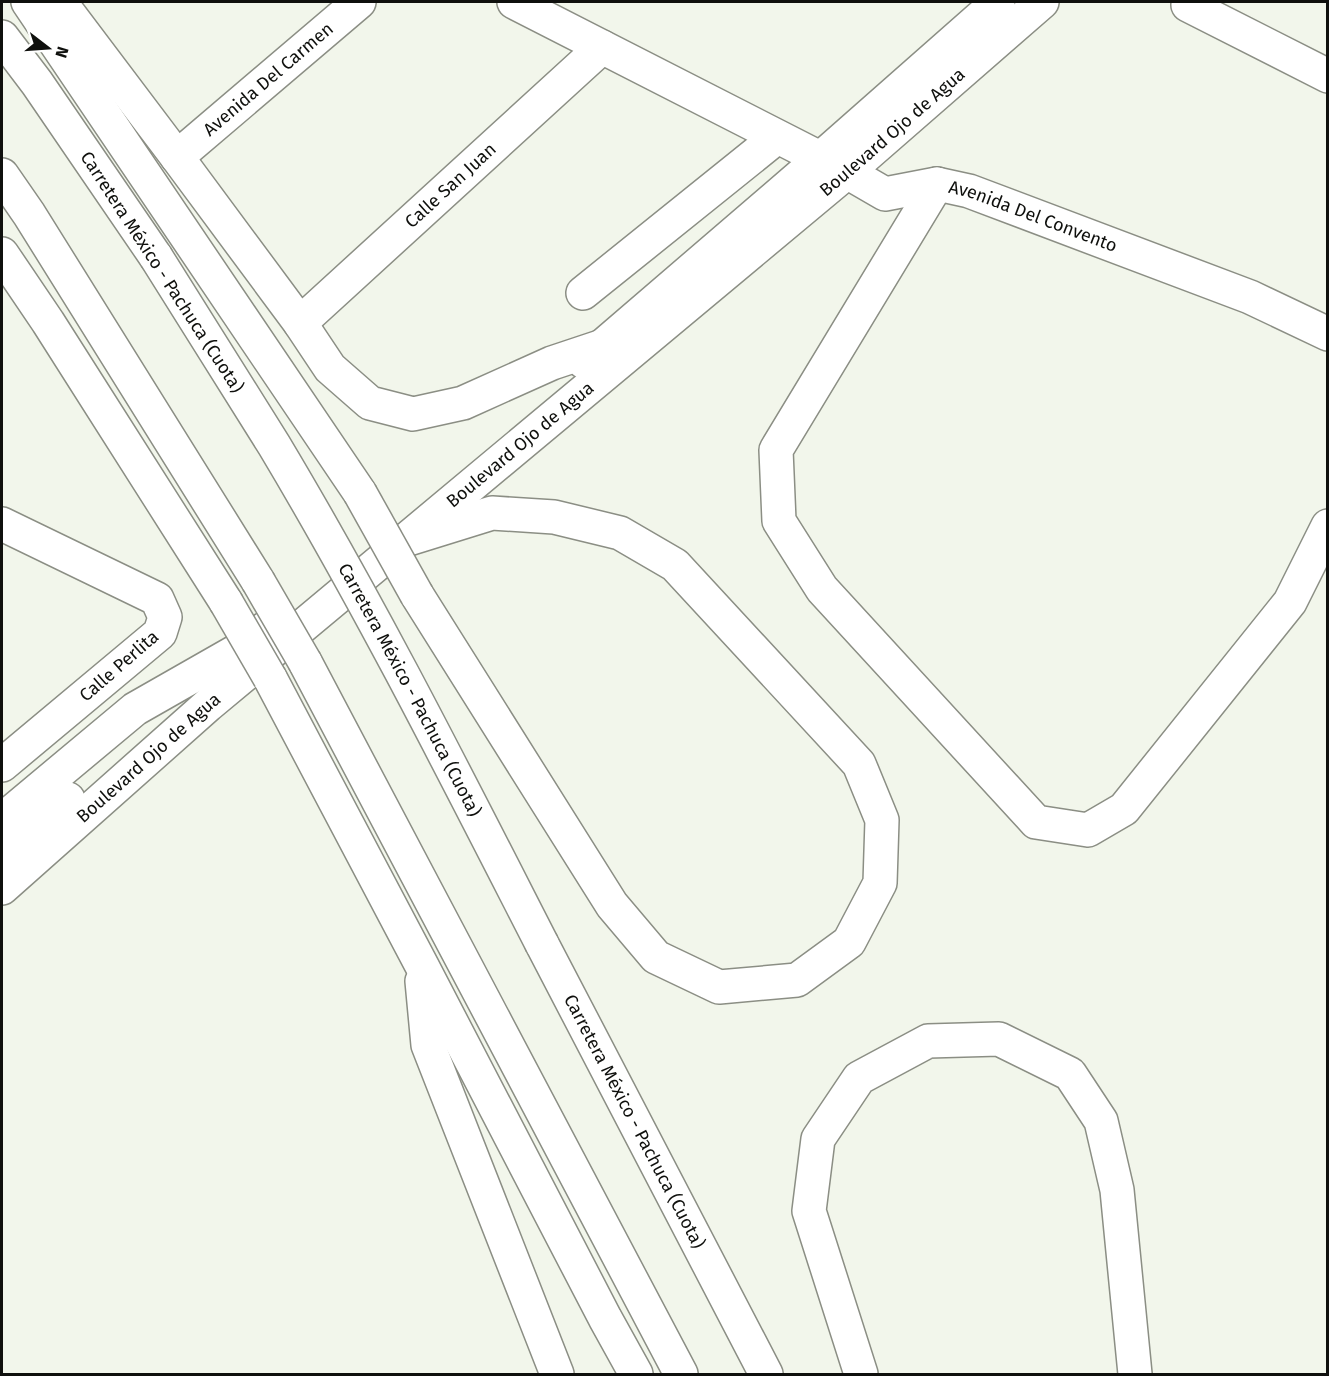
<svg xmlns="http://www.w3.org/2000/svg" width="1329" height="1376" viewBox="0 0 1329 1376" font-family="'Fira Sans',sans-serif">
<style>
.lines{fill:none;stroke-linecap:round;stroke-linejoin:round}
.minor-casing{stroke:#8b8e84;stroke-width:36}
.major-casing{stroke:#8b8e84;stroke-width:36}
.highway-casing{stroke:#8b8e84;stroke-width:36}
.minor{stroke:#fff;stroke-width:33}
.major{stroke:#fff;stroke-width:33}
.highway{stroke:#fff;stroke-width:33}
.highway-bridge-casing{stroke:#8b8e84;stroke-width:36;stroke-linecap:butt}
.highway-bridge{stroke:#fff;stroke-width:33}
.labels{text-anchor:middle;dominant-baseline:central;stroke-width:5;stroke-linejoin:round;paint-order:stroke}
.street-label{font-size:18px;fill:#0f100d;stroke:#fff}
</style>
<rect width="100%" height="100%" fill="#f2f6eb"/>
<g class="lines">
<defs>
<g id="minor">
<path id="s1" d="M 514,2 L 847,172 L 885,194 L 937,184 L 969,191 L 1250,297 L 1328,334"/>
<polyline points="1188,5 1328,76"/>
<path id="s2" d="M 177,157 L 359,2"/>
<polyline points="937,184 776,450 779,521 822,589 1036,822 1088,830 1124,809 1290,602 1328,526"/>
<polyline points="583,293 777,137"/>
<path id="s3" d="M 300,323 L 602,47"/>
<polyline points="2,524 157,599 165,617 160,633 2,765"/>
</g>
<g id="major">
<polyline points="584,362 820,159 998,2"/>
<polyline points="2,820 135,709 235,652 271,624"/>
<polyline points="2,856 68,799"/>
<path id="s4" d="M 2,888 L 208,705 L 847,172 L 1042,2"/>
</g>
<g id="highway">
<polyline points="28,2 360,493"/>
<polyline points="60,2 177,157 300,323 330,368 370,403 413,414 463,403 552,363 603,346"/>
<polyline points="2,37 37,83 156,257"/>
<polyline points="2,175 29,214 258,581"/>
<polyline points="2,254 48,322 226,602"/>
<polyline points="405,540 492,513 554,517 620,533 675,565 859,764 882,820 880,883 849,942 797,980 719,987 656,957 612,905 417,595"/>
<polyline points="305,662 681,1374"/>
<polyline points="270,678 421,964 605,1318 636,1374"/>
<path id="s5" d="M 542,944 L 766,1374"/>
<polyline points="422,981 428,1045 557,1374"/>
<polyline points="861,1374 809,1211 818,1139 859,1078 928,1041 999,1039 1070,1074 1101,1121 1117,1190 1135,1374"/>
</g>
</defs>
<use href="#minor" class="minor-casing"/>
<use href="#major" class="major-casing"/>
<use href="#highway" class="highway-casing"/>
<use href="#minor" class="minor"/>
<use href="#major" class="major"/>
<use href="#highway" class="highway"/>
<defs>
<g id="highway-bridge">
<path id="s6" d="M 156,257 C 195,320 235,382 274,445 C 371,607 456,776 542,944"/>
<polyline points="360,493 417,595"/>
<polyline points="258,581 305,662"/>
<polyline points="226,602 270,678"/>
</g>
</defs>
<use href="#highway-bridge" class="highway-bridge-casing"/>
<use href="#highway-bridge" class="highway-bridge"/>
</g>
<g class="labels">
<g class="street-label">
<text stroke="none"><textPath href="#s2" startOffset="120">Avenida Del Carmen</textPath></text>
<text stroke="none"><textPath href="#s4" startOffset="1168">Boulevard Ojo de Agua</textPath></text>
<text stroke="none"><textPath href="#s3" startOffset="204">Calle San Juan</textPath></text>
<text stroke="none"><textPath href="#s1" startOffset="572">Avenida Del Convento</textPath></text>
<text transform="translate(162 272) rotate(57)">Carretera México - Pachuca (Cuota)</text>
<text stroke="none"><textPath href="#s4" startOffset="682">Boulevard Ojo de Agua</textPath></text>
<text transform="translate(119 666) rotate(-41)">Calle Perlita</text>
<text stroke="none"><textPath href="#s6" startOffset="502">Carretera México - Pachuca (Cuota)</textPath></text>
<text stroke="none"><textPath href="#s4" startOffset="196">Boulevard Ojo de Agua</textPath></text>
<text stroke="none"><textPath href="#s5" startOffset="200">Carretera México - Pachuca (Cuota)</textPath></text>
</g>
</g>
<rect width="1329" height="1376" fill="none" stroke="#0f100d" stroke-width="6"/>
<g transform="translate(48 48) rotate(107)" stroke="#ffffff" stroke-width="4.5" paint-order="stroke">
<path d="M0-4.5L10 22L0 15L-10 22Z" fill="#0f100d"/>
<text y="-9" font-size="16" font-weight="bold" text-anchor="middle" fill="#0f100d">N</text>
</g>
</svg>
